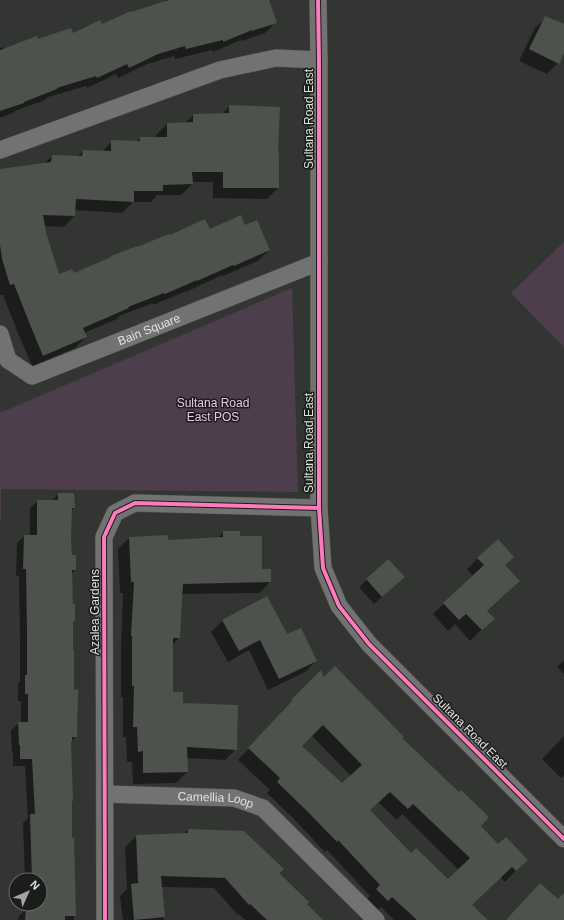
<svg xmlns="http://www.w3.org/2000/svg" width="564" height="920" viewBox="0 0 564 920" font-family="Arial,sans-serif">
<style>
.green{fill:#4e3e4d}
.shadow{fill:#0007;fill-rule:evenodd}
.building{fill:#4d524d;fill-rule:evenodd}
.lines{fill:none;stroke-linecap:round;stroke-linejoin:round}
.minor-casing{stroke:#4f514f;stroke-width:18}
.minor{stroke:#727272;stroke-width:17}
.cycleway-casing{stroke:#1b1d1b;stroke-width:6}
.cycleway{stroke:#fd7abc;stroke-width:4}
.labels{text-anchor:middle;dominant-baseline:central;stroke-width:3;stroke-linejoin:round;paint-order:stroke}
.street-label{font-size:12px;fill:#dfe2df;stroke:#1b1d1b}
.park-label{font-size:12px;fill:#efc4ec;stroke:#1b1d1b}
</style>
<rect width="100%" height="100%" fill="#333533"/>
<g class="green">
<polygon points="564,242 564,347 511,293"/>
<polygon points="292,288 298,492 1,489 1,521 0,521 0,413"/>
</g>
<g class="shadow">
<polygon points="166,0 268,0 276,22 265,33 242,41 241,40 213,52 212,50 175,59 174,56 147,64 118,78 116,74 87,88 86,86 48,97 45,100 15,111 12,113 0,118 0,48 3,47 4,49 38,40 72,35 102,26 131,13 164,3"/>
<polygon points="546,17 564,26 564,50 558,63 547,74 519,61 535,28"/>
<polygon points="230,106 277,154 278,188 267,199 213,198 213,182 192,182 192,184 181,195 157,195 151,202 133,202 122,213 75,210 74,216 64,227 44,226 59,276 73,274 137,248 169,236 209,230 244,226 269,250 258,261 223,276 222,275 186,292 186,291 153,305 153,303 119,316 117,319 84,333 86,337 75,348 32,366 20,338 3,295 0,295 0,170 44,164 52,156 77,157 83,151 102,152 112,141 136,142 141,138 156,138 156,135 167,124 184,124 193,115 222,114"/>
<polygon points="59,494 74,508 71,511 71,556 75,570 71,574 74,621 72,622 73,691 76,736 70,743 71,839 75,902 74,920 18,920 19,916 26,909 26,904 40,904 40,880 25,880 23,823 28,818 25,766 13,766 13,752 12,752 11,730 19,723 21,723 21,701 18,701 18,683 20,681 20,639 19,576 16,576 17,543 24,536 30,536 30,508 38,501 51,501"/>
<polygon points="223,532 239,537 270,582 259,593 181,594 179,638 172,645 172,693 182,703 236,749 225,760 187,758 187,772 176,783 133,784 132,762 127,762 126,737 123,737 123,697 121,697 121,647 123,593 120,593 118,549 129,538 167,541 217,539"/>
<polygon points="478,558 504,565 508,592 486,612 482,629 470,641 455,624 448,631 433,614 473,576 467,569"/>
<polygon points="388,560 396,584 374,604 359,587"/>
<polygon points="266,597 287,636 316,661 305,672 268,690 249,650 228,662 211,632 222,621"/>
<polygon points="564,660 564,674 557,667"/>
<path d="M 321,672 L 324,679 L 401,738 L 498,845 L 526,860 L 505,882 L 500,877 L 471,905 L 487,920 L 394,920 L 381,907 L 377,911 L 366,901 L 370,896 L 327,850 L 325,852 L 294,819 L 267,793 L 270,790 L 238,760 L 282,713 L 281,712 ZM 311,735 L 351,776 L 342,785 L 301,746 ZM 378,802 L 397,820 L 402,814 L 459,870 L 448,880 L 411,855 L 369,810 Z"/>
<polygon points="564,736 564,775 561,778 542,759"/>
<polygon points="188,830 278,873 322,920 245,920 239,914 238,915 214,888 161,887 164,920 123,920 120,896 127,889 125,847 136,836 184,834"/>
</g>
<g class="building">
<polygon points="169,0 269,0 277,23 252,31 252,30 223,42 223,40 186,49 185,46 158,54 129,68 127,64 97,78 96,76 57,88 57,89 24,102 24,103 0,111 0,50 37,36 38,39 71,28 73,33 100,20 102,24 131,11 131,12"/>
<polygon points="545,16 564,24 564,53 559,64 529,49"/>
<polygon points="229,105 280,107 278,153 279,153 279,188 223,188 223,172 192,172 193,184 163,185 163,191 134,191 134,202 76,199 75,216 43,215 46,232 59,274 72,269 74,273 111,257 111,256 137,246 137,247 169,234 170,235 205,219 210,229 241,215 245,225 257,220 270,250 234,266 233,265 197,281 197,280 165,294 164,293 128,307 129,308 83,328 87,337 43,356 31,327 14,284 10,285 2,259 2,258 0,245 0,169 51,162 52,155 82,156 83,150 111,151 111,140 140,141 140,137 167,137 167,123 193,122 193,114 229,113"/>
<polygon points="58,493 74,493 75,508 72,508 71,540 72,555 76,555 76,570 72,570 73,604 75,604 75,621 73,621 73,650 74,650 74,690 78,689 77,737 72,737 72,742 71,742 73,801 72,801 72,838 74,838 76,916 65,916 65,920 25,920 26,907 40,908 40,880 32,880 30,814 35,814 32,759 20,759 20,745 19,745 18,722 28,722 28,694 25,694 25,675 27,675 27,631 26,569 23,569 24,535 37,535 37,500 58,500"/>
<polygon points="223,531 240,531 240,536 262,536 262,569 271,569 271,582 183,584 180,638 173,638 173,692 183,692 183,703 238,705 237,750 187,747 188,772 143,773 143,751 138,752 137,727 133,727 134,686 132,686 132,636 131,636 134,582 131,582 129,537 168,535 168,540 223,537"/>
<polygon points="498,539 514,557 505,565 520,581 487,611 495,619 482,630 466,614 459,620 443,603 484,565 477,558"/>
<polygon points="388,559 405,577 382,597 366,579"/>
<polygon points="267,596 287,634 301,628 317,661 279,679 260,640 239,651 222,620"/>
<path d="M 335,666 L 404,737 L 402,738 L 459,792 L 461,790 L 489,817 L 481,826 L 498,844 L 506,837 L 528,860 L 516,871 L 512,867 L 472,905 L 488,920 L 417,920 L 392,897 L 388,901 L 376,889 L 380,885 L 338,840 L 337,842 L 305,809 L 277,782 L 280,778 L 248,748 L 292,701 L 291,700 L 321,670 L 324,677 ZM 323,725 L 362,765 L 342,783 L 302,746 ZM 390,792 L 408,809 L 413,804 L 470,858 L 448,879 L 416,848 L 411,853 L 370,810 Z"/>
<polygon points="188,829 244,831 284,869 279,873 309,902 307,904 323,920 267,920 250,904 249,905 225,878 161,876 165,917 134,920 131,884 138,883 136,835 188,833"/>
<polygon points="540,883 558,899 564,893 564,920 506,920"/>
</g>
<g class="lines">
<defs>
<g id="minor">
<polyline points="318,0 319,60 319,508 323,568 339,606 369,644 564,839"/>
<polyline points="0,150 220,70 276,58 319,60"/>
<path id="s1" d="M 0,334 L 8,360 L 32,376 L 319,262"/>
<path id="s2" d="M 105,794 L 234,798 L 263,808 L 376,920"/>
<polyline points="105,920 104,537 115,513 135,503 319,508"/>
</g>
</defs>
<use href="#minor" class="minor-casing"/>
<use href="#minor" class="minor"/>
<defs>
<g id="cycleway">
<polyline points="318,0 319,60 319,508 323,568 339,606 369,644 564,839"/>
<polyline points="105,920 104,537 115,513 135,503 319,508"/>
</g>
</defs>
<use href="#cycleway" class="cycleway-casing"/>
<use href="#cycleway" class="cycleway"/>
</g>
<g class="labels">
<g class="street-label">
<text transform="translate(309 119) rotate(-90)">Sultana Road East</text>
<text stroke="none"><textPath href="#s1" startOffset="182">Bain Square</textPath></text>
<text transform="translate(309 443) rotate(-90)">Sultana Road East</text>
<text transform="translate(95 612) rotate(-90)">Azalea Gardens</text>
<text transform="translate(470 731) rotate(45)">Sultana Road East</text>
<text stroke="none"><textPath href="#s2" startOffset="111">Camellia Loop</textPath></text>
</g>
<g class="park-label">
<text x="213" y="403">Sultana Road<tspan x="213" dy="14">East POS</tspan></text>
</g>
</g>
<g transform="translate(28 892) rotate(45)"><circle r="19" fill="#1b1d1b" stroke="#696c69"/>
<path d="M0-3L7 15L0 10L-7 15Z" fill="#a3a5a3"/>
<text y="-6" font-size="11" font-weight="bold" text-anchor="middle" fill="#dfe2df">N</text>
</g>
</svg>
